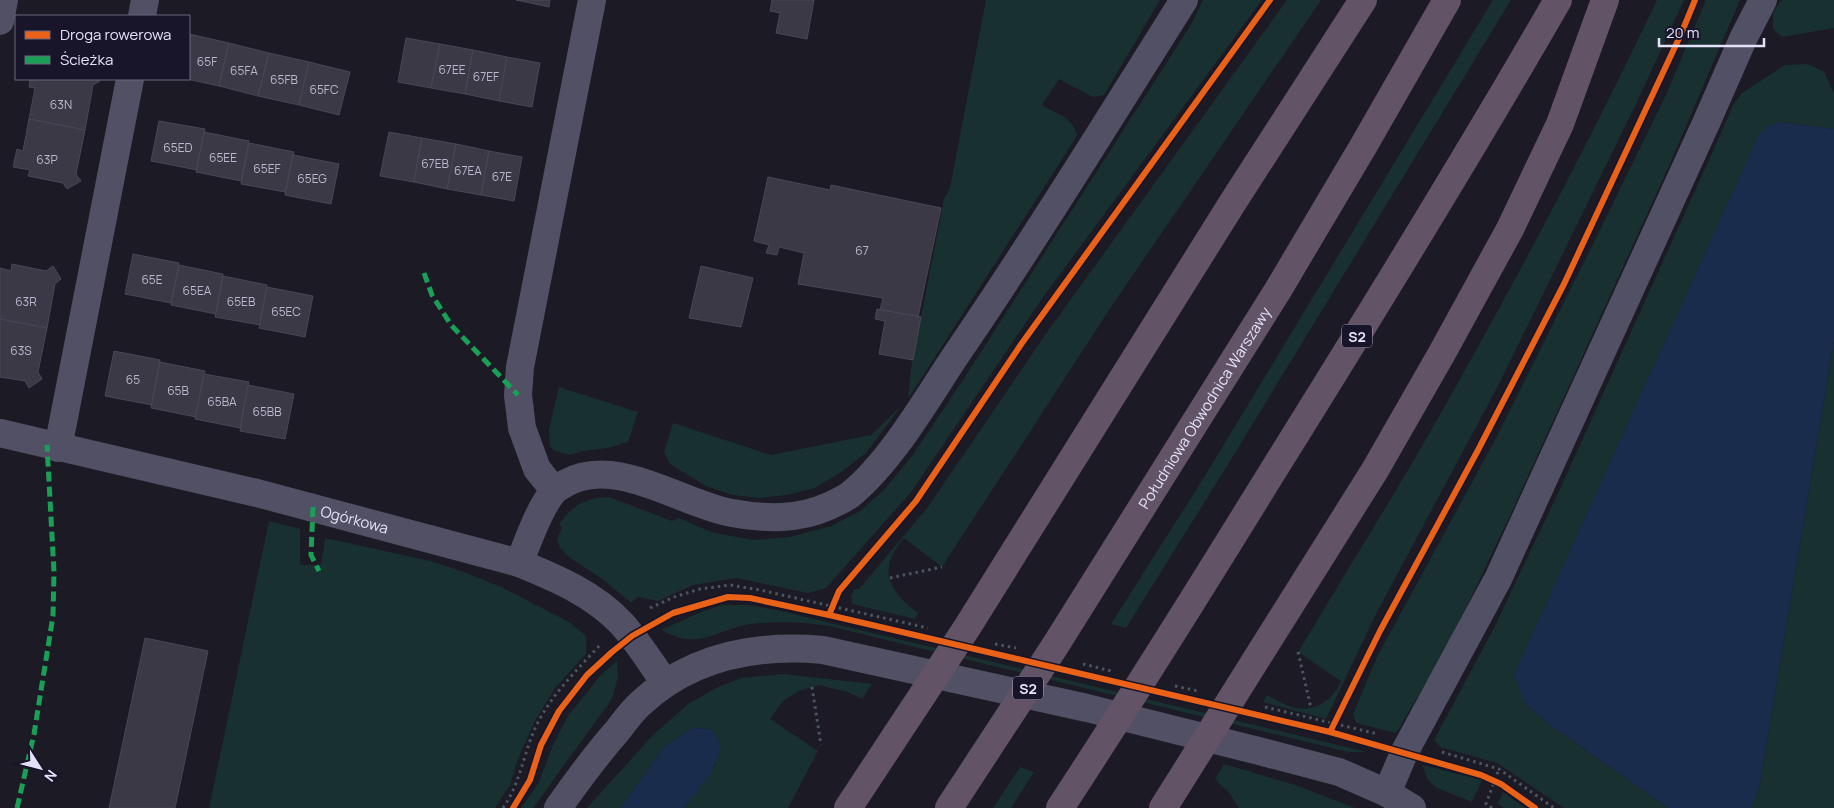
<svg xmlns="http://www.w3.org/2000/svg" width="1834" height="808" viewBox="0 0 1834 808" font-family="Manrope,sans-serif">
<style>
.green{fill:#193030}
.water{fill:#192c4b}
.building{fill:#3b3946;stroke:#494656}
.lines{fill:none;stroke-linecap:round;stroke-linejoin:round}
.path{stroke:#4c5661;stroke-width:3;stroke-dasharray:2.5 4;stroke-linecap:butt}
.minor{stroke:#525064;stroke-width:28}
.highway{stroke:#625366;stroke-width:28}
.quiet{stroke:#1a9f57;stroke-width:5;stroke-dasharray:10 5;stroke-linecap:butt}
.cycleway-casing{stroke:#18152a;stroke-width:9}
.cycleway{stroke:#ea6118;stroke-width:6}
.labels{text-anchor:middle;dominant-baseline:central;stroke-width:4;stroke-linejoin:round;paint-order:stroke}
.number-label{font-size:12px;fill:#bab8ce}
.shield{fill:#18152a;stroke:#a7a4bc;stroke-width:1}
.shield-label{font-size:14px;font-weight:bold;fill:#e4e2fb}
.street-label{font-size:15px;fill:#e4e2fb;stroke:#18152a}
</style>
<rect width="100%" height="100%" fill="#1c1a25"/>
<g class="green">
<path d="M 986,0 L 1160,0 L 1104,95 L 1093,97 L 1059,79 L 1042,105 C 1057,115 1073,116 1077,136 L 908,399 L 911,369 L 944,199 L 950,188 Z"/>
<polygon points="1203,0 1262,0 1041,300 912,491 826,588 808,593 736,578 693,585 658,601 638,597 631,603 601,578 570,558 560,548 557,539 562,528 559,524 567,514 579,504 595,498 609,497 672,521 679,518 711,532 752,540 790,537 831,526 860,511 884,490 912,456 965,377 1192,23"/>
<path d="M 1287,0 L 1321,0 L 1111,307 L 942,567 L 904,538 C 877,569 888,591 918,613 L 915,619 L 852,604 L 851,596 L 854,589 L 859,589 L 928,507 L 1045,335 Z"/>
<polygon points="1493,0 1511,0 1227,466 1126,628 1111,624 1203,479"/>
<path d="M 1657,0 L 1684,0 L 1636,104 L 1499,384 L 1376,614 L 1326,719 L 1263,702 L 1267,695 C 1274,699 1282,703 1289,706 C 1311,715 1333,701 1341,681 L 1298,652 C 1339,584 1381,516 1421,448 C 1505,301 1585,152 1657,0 Z"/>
<polygon points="1706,0 1740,0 1668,168 1514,507 1448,646 1396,733 1356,723 1353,714 1378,655 1494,442 1598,234 1666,95"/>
<polygon points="1781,0 1834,0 1834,28 1782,37 1773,29 1773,13"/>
<polygon points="1808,64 1824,72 1834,93 1834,129 1779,122 1523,701 1546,722 1668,808 1564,808 1497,763 1440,747 1434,740 1494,628 1560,489 1726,122 1733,105 1742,93 1785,65"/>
<polygon points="1834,341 1834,808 1751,808 1759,788"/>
<polygon points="559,387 638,412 628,442 608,448 582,451 570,455 555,451 550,446 549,429"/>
<polygon points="902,405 866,453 841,472 815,488 786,495 760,498 733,495 706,486 670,464 664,452 673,423 771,455 871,435"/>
<polygon points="269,521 300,529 300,565 321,565 325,538 430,561 464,572 501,587 569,622 586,636 586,654 555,688 535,721 518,759 510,785 495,808 209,808"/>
<path d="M 722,605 L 749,605 L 781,611 L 1367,752 L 1348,752 L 829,626 C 804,622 777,621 751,624 C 731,626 706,642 687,639 C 677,638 669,634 661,630 L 701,612 Z"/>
<polygon points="617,661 618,677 612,699 533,808 521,808 538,784 553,745 568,716 601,675"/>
<polygon points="784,674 872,684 862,699 847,692 819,685 799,691 783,701 770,719 818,751 788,808 684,808 705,781 716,764 712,729 692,728 665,746 620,808 587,808 652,736 688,704 716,688 741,678"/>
<polygon points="1224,764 1295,785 1355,808 1239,808 1230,794 1215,779"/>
<polygon points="1422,765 1482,780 1472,802 1437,788 1428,780"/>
<polygon points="1020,767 1034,772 1011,808 993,808"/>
<polygon points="1503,792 1525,808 1504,808 1498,804"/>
</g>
<g class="water">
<polygon points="1779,122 1834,129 1834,341 1759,788 1751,808 1668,808 1546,722 1523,701 1514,674 1758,136 1767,127"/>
<path d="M 692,728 L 712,729 C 714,733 718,738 719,743 C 723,764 696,793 684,808 L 620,808 L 665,746 Z"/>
</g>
<g class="building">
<polygon points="516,0 550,0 549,7"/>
<polygon points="772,0 814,0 807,39 776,33 780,13 770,11"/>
<polygon points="189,34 229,43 219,86 187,79 189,79"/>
<polygon points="406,38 440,44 431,88 398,82"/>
<polygon points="229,43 269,53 258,96 219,86"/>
<polygon points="440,44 473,50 465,94 431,88"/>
<polygon points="473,50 507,57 499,101 465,94"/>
<polygon points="269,53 309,62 299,105 258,96"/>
<polygon points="507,57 540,63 532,107 499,101"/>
<polygon points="309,62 350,72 339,115 299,105"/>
<polygon points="30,79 98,79 100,81 93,85 85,130 29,119 35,88 29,87"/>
<polygon points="29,119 85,130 76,174 81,181 67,189 63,183 28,176 30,170 13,167 17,149 23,151"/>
<polygon points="159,121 205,129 197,170 151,161"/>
<polygon points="204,132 249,141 241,181 196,172"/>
<polygon points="389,132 422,138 414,182 380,176"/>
<polygon points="422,138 456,144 447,189 414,182"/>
<polygon points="249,143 294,152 285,192 241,184"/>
<polygon points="456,144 489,151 481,195 447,189"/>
<polygon points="489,151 522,157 514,201 481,195"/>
<polygon points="293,155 339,164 331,204 285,195"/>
<polygon points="768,177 830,190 831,185 941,208 918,317 880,310 883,298 798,284 804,253 779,247 777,255 766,253 769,245 754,241"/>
<polygon points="133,254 179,263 171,303 125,294"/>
<polygon points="12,264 46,271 53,266 61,279 55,284 47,328 0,319 0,268 11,271"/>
<polygon points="179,265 223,274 216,314 171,305"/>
<polygon points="701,266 753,278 741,327 689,318"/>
<polygon points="223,276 267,285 260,325 215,317"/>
<polygon points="267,287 313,296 305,337 259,328"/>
<polygon points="877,309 921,317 913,360 879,354 885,321 875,319"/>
<polygon points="0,319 47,328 38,372 42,379 29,388 25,381 0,377"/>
<polygon points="114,351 160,360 152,405 105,396"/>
<polygon points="160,362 205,371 196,417 151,408"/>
<polygon points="204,374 249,382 240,428 195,419"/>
<polygon points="248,385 294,394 285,439 240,431"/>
<polygon points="145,638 208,651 175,808 109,808"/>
</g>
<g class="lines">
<g class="path">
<polyline points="890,578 942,567"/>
<polyline points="650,608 674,597 700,589 730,585 760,590 928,628"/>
<polyline points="995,644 1016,648"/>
<polyline points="1298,652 1311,708"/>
<polyline points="1083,664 1111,671"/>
<polyline points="1175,686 1198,691"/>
<polyline points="812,687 821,745"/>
<polyline points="1265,707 1378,734"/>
<polyline points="1442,752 1499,769 1554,808"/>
<path d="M 503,808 C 519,785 523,758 533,733 C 547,699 575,672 600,645"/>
<polyline points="1492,808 1486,804 1499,769"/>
</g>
<g class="minor">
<polyline points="142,16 145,0"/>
<polyline points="0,21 4,0"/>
<path id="s1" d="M 0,433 L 257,493 L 519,563 C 556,578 594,594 622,624 C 638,642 651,663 665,683"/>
<polyline points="58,448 130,79"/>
<polyline points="554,490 537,469 522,428 518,395 520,367 592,0"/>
<path d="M 519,563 C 528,542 539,508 554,491 C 556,488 562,486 566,483 C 617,455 681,504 732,513 C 766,519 798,520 829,506 C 837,502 845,499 851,494 C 892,460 926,400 956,355 C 1035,239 1109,119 1184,0"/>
<polyline points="1387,793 1404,753 1498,579 1707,121 1743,39 1763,0"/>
<path d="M 558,808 C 577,781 596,755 618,730 C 625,721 632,711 640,704 C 691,656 756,644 823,650 L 1087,708 L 1259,751 L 1339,772 L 1387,793 L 1412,808"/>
</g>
<g class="highway">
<polyline points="848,808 968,626 1233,202 1363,0"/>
<path id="s2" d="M 949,808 L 1055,646 L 1278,290 L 1364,145 L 1447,0"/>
<path d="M 1060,808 C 1132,698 1202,586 1271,474 C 1369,317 1466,160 1558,0"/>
<polyline points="1163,808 1375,470 1442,353 1510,229 1560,124 1605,0"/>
</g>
<g class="quiet">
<polyline points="424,273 432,295 451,325 518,395"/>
<polyline points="313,507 311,555 319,571"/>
<polyline points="17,808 34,734 53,616 54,572 47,445"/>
</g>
<defs>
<g id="cycleway">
<polyline points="829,615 839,591 916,501 1022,343 1270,0"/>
<polyline points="1330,732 1380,631 1477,452 1564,284 1681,34 1695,0"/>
<polyline points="513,808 530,780 541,745 559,711 587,675 612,652 632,636 673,613 728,597 750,598 829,615 1330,732 1481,775 1501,784 1535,808"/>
</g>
</defs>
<use href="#cycleway" class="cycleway-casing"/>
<use href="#cycleway" class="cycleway"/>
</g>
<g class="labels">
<g class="number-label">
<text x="207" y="61">65F</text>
<text x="452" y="69">67EE</text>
<text x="244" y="70">65FA</text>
<text x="486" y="76">67EF</text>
<text x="284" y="79">65FB</text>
<text x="324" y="89">65FC</text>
<text x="61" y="104">63N</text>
<text x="178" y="147">65ED</text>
<text x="223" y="157">65EE</text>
<text x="47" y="159">63P</text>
<text x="435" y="163">67EB</text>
<text x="267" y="168">65EF</text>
<text x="468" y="170">67EA</text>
<text x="502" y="176">67E</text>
<text x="312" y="178">65EG</text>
<text x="862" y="250">67</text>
<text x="152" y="279">65E</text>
<text x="197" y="290">65EA</text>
<text x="26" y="301">63R</text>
<text x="241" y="301">65EB</text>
<text x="286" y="311">65EC</text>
<text x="21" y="350">63S</text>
<text x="133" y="379">65</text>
<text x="178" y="390">65B</text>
<text x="222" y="401">65BA</text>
<text x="267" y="411">65BB</text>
</g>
<g class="shield">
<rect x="1342" y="324.5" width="30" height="23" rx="4"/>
<rect x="1013" y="676.5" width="30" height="23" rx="4"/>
</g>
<g class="shield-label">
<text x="1357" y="336">S2</text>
<text x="1028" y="688">S2</text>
</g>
<g class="street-label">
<text stroke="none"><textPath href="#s2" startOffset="475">Południowa Obwodnica Warszawy</textPath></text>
<text stroke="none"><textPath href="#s1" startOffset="365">Ogórkowa</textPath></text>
</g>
</g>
<rect x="15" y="15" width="175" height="65" fill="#18152a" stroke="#6a677e"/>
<rect x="25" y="31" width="25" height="8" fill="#ea6118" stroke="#6a677e"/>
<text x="60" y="40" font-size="15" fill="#e4e2fb">Droga rowerowa</text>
<rect x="25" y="56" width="25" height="8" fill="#1a9f57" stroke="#6a677e"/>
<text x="60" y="65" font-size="15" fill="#e4e2fb">Ścieżka</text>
<g transform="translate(40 768) rotate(126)" stroke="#18152a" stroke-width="4" paint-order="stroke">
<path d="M0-4L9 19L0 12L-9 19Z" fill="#e4e2fb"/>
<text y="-8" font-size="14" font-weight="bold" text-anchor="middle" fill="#e4e2fb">N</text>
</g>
<path d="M1659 38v8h105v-8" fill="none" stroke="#e4e2fb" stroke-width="2.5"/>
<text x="1666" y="38" font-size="15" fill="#e4e2fb" stroke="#18152a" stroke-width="4" paint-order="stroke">20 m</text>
</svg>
